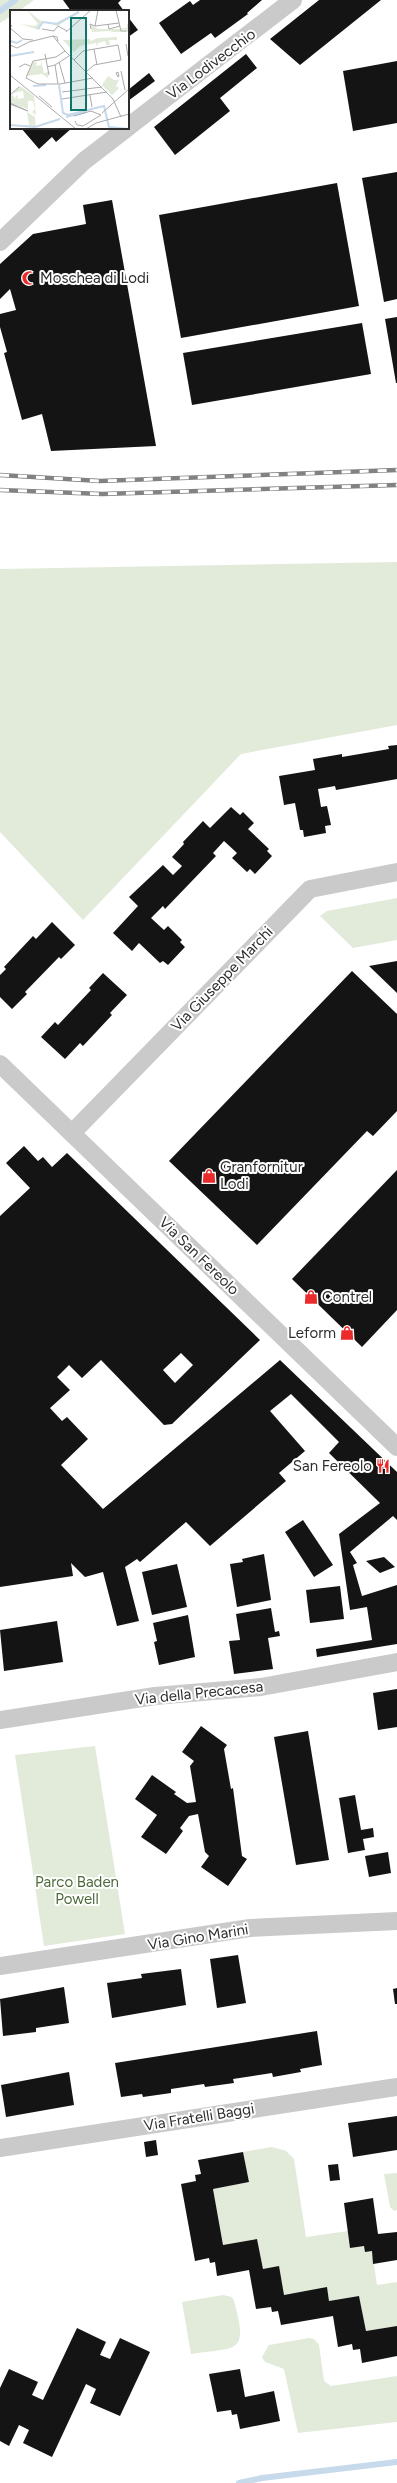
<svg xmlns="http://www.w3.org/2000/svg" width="397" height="2483" viewBox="0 0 397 2483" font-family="Figtree,sans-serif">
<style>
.green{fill:#e2ebda}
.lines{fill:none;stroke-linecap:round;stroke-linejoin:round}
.stream{stroke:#c6daec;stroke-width:6}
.building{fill:#141414;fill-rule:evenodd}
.street{stroke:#cacaca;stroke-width:18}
.rail-casing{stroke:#828282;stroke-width:4.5}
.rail{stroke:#fff;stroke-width:3;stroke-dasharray:9;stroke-linecap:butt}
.labels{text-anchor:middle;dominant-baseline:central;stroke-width:4;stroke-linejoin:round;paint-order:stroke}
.street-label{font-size:15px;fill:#2d2d2d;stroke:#fff}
.poi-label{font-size:15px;fill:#2d2d2d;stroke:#fff;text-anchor:start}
.park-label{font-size:15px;fill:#4d6a3a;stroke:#fff}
.inset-river{fill:none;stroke:#c6daec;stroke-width:2}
.inset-road{fill:none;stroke:#ababab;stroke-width:1}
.view{fill:#0f766e;fill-opacity:0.15;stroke:#0f766e;stroke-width:2}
.inset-edge{fill:none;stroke:#2d2d2d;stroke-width:2}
</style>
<rect width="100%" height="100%" fill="#fff"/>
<g class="green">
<polygon points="0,0 34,0 19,11 11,11 11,16 0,23"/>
<polygon points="397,562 397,725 241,754 83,920 0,832 0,569"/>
<polygon points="397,898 397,940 353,948 320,916 327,911"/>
<polygon points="95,1746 125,1934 44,1946 15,1755"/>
<polygon points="272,2147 286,2151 294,2159 306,2237 348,2231 372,2251 377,2285 397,2282 397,2326 366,2331 359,2296 329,2301 327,2288 284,2295 263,2269 257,2239 223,2245 213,2189 249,2182 243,2152"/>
<polygon points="397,2173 397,2210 394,2211 390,2207 384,2174"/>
<path d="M 223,2295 L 232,2297 L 234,2301 C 249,2355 237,2347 191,2354 L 182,2302 Z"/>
<polygon points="309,2338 314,2339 319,2345 324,2381 331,2386 397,2376 397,2422 298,2433 284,2369 265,2362 262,2357 269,2345"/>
</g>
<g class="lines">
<g class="stream">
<polyline points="0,11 15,0"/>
<polyline points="239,2483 262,2478 397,2462"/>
</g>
</g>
<g class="building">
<polygon points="63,0 121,0 118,3 124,11 71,11"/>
<polygon points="200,0 262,0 247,13 248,14 215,38 211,33 181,54 159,23 190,1 193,5"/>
<polygon points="319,0 381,0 300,65 270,39"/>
<polygon points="128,17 138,30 128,37"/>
<polygon points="246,54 257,68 220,98 230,111 175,155 154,127"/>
<polygon points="397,61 397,123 353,131 343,71"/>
<polygon points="149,73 155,81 128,101 128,90"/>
<polygon points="21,128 72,128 56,142 52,137 39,149"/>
<polygon points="397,172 397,299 384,302 362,178"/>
<polygon points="337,183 359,306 181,338 159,215"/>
<polygon points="112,200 156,446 51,451 42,414 22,420 4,353 7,352 0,327 0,314 16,310 10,289 0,299 0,264 33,234 86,224 83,205"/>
<polygon points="397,317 397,383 396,383 385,319"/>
<polygon points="362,323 371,374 192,405 183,353"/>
<polygon points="397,745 397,779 336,790 335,786 318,789 321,807 327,806 331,825 325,826 326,833 304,837 303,830 300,830 295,803 284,805 279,776 315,770 313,759 342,754 342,757 389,749 388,746"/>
<polygon points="231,807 240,815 243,812 254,823 248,829 269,849 267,851 272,856 255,874 250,869 247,872 232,858 237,853 224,841 213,853 216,856 165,909 163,906 151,918 164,930 168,926 182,940 180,942 185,947 168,965 163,961 160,963 139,943 132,951 113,933 138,906 129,897 163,865 173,875 182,866 172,857 184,844 183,842 203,821 210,828"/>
<polygon points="52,922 75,945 61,959 59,957 25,992 27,994 12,1009 0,997 0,975 6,969 4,967 33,936 36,939"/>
<polygon points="397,961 397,993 369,966"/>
<polygon points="352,971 397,1014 397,1111 373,1136 367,1131 257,1245 169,1161"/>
<polygon points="103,973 127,995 110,1013 112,1015 83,1046 80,1043 65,1059 41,1037 55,1022 58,1025 91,990 89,988"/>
<path d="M 24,1146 L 38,1161 L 43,1157 L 52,1167 L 67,1153 L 260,1340 L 172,1424 L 164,1425 L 101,1360 L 82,1378 L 69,1365 L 57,1377 L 70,1390 L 50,1408 L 62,1421 L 67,1417 L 88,1439 L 61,1465 L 103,1509 L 280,1360 L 397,1472 L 397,1520 L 393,1516 L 350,1552 L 357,1563 L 353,1565 L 362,1596 L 397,1585 L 397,1644 L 317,1657 L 316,1649 L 372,1640 L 367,1607 L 350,1610 L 339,1534 L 380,1503 L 329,1453 L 339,1442 L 291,1394 L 270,1411 L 305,1451 L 279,1473 L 286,1481 L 210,1546 L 186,1522 L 140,1562 L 137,1559 L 125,1567 L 139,1621 L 117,1626 L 103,1572 L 85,1577 L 71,1563 L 73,1576 L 0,1587 L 0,1216 L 30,1188 L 6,1163 ZM 181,1353 L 193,1365 L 175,1383 L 163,1370 Z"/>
<polygon points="397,1170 397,1310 362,1347 292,1279"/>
<polygon points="303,1520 333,1565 314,1577 285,1532"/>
<polygon points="264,1554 271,1600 237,1607 230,1564 243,1562 242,1559"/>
<polygon points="384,1557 395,1567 380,1573 366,1561"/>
<polygon points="177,1564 187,1607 152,1615 142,1572"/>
<polygon points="340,1586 344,1619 310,1623 306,1590"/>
<polygon points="271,1608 275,1632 279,1631 280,1636 268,1638 273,1669 234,1674 229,1641 240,1640 236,1614"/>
<polygon points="188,1615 195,1657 159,1665 154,1642 157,1641 153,1623"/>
<polygon points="57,1621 63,1662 4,1671 0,1630"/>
<polygon points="397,1689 397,1727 378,1730 373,1693"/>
<polygon points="201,1726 227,1745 224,1749 231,1789 233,1788 242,1856 247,1859 228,1886 201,1867 209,1856 205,1852 198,1814 189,1816 180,1828 183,1831 166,1854 141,1837 157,1815 135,1799 152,1775 176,1792 174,1794 187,1803 196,1802 190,1766 194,1761 182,1752"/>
<polygon points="308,1731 329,1860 296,1865 274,1737"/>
<polygon points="355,1795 361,1830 373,1828 374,1837 363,1839 365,1850 348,1853 339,1798"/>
<polygon points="388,1852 391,1873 369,1877 365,1856"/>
<polygon points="238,1955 246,2003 217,2008 210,1959"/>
<polygon points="181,1969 186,2005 112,2018 107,1983 142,1978 141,1974"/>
<polygon points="64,1987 69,2023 36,2028 36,2032 3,2036 0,1999"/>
<polygon points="397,1988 397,2004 395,2004 393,1989"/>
<polygon points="317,2031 322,2065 300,2069 301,2072 273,2077 272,2073 233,2079 234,2083 205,2087 204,2084 171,2089 171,2093 143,2097 142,2094 121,2097 115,2063"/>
<polygon points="69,2072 74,2105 6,2117 1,2085"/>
<polygon points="397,2116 397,2150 353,2157 348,2123"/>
<polygon points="156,2140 158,2155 146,2157 144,2142"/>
<polygon points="243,2152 249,2182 213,2189 223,2245 257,2239 263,2269 279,2266 284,2295 327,2287 329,2301 359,2296 366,2331 397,2326 397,2356 362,2363 360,2349 353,2350 352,2344 338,2347 333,2316 281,2325 278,2311 272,2312 271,2307 256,2309 249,2270 217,2276 215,2262 210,2263 209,2258 195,2261 181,2184 196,2181 195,2175 201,2174 198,2160"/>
<polygon points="338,2164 340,2180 330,2181 328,2165"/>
<polygon points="373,2198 378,2234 397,2232 397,2260 373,2264 372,2251 365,2252 364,2246 350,2248 344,2203"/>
<polygon points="77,2328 106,2342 100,2355 110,2359 120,2338 150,2352 120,2416 90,2403 96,2389 86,2384 52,2457 23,2443 29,2430 19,2425 9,2446 0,2441 0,2388 9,2369 38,2382 32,2395 43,2400"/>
<polygon points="240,2369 245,2397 274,2391 280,2421 240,2429 237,2414 232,2415 231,2410 217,2412 209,2374"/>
</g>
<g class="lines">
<g class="street">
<polyline points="128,127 293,0"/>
<polyline points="0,242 84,161 127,128"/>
<polyline points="0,1064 397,1447"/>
<polyline points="72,1133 310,889 397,872"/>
<polyline points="0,1720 155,1696 261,1687 397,1662"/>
<polyline points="0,1966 250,1928 397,1921"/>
<polyline points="0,2148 397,2087"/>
</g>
<defs>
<g id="rail">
<polyline points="0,475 100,481 397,470"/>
<polyline points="0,490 102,494 397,485"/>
</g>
</defs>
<use href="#rail" class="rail-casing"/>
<use href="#rail" class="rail"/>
</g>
<defs>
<symbol id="mosque-bare" viewBox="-9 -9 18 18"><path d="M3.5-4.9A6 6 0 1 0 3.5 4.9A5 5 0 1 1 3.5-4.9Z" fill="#e92c2b" stroke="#fff" stroke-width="2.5" paint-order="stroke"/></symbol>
<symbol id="shop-bare" viewBox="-9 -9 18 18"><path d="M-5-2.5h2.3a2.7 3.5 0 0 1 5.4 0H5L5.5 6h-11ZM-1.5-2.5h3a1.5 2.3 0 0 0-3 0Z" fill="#e92c2b" stroke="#fff" stroke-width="2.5" paint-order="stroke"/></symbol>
<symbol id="restaurant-bare" viewBox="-9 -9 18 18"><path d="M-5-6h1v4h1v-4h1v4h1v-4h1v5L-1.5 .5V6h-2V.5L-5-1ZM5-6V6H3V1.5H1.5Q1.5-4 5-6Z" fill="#e92c2b" stroke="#fff" stroke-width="2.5" paint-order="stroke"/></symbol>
</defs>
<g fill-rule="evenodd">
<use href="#mosque-bare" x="19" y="268" width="20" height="20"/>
<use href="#shop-bare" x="199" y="1166" width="20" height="20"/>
<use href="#shop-bare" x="301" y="1287" width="20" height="20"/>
<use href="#shop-bare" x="337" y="1323" width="20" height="20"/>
<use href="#restaurant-bare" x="373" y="1456" width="20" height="20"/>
</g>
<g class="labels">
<g class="street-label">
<text transform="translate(211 64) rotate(-37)">Via Lodivecchio</text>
<text transform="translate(222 979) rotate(-46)">Via Giuseppe Marchi</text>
<text transform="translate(199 1256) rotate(44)">Via San Fereolo</text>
<text transform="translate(199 1693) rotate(-6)">Via della Precacesa</text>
<text transform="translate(198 1937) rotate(-9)">Via Gino Marini</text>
<text transform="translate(199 2117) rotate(-9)">Via Fratelli Baggi</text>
</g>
<g class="poi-label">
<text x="40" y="278">Moschea di Lodi</text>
<text x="220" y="1167">Granfornitur<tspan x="220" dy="17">Lodi</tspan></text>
<text x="322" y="1297">Contrel</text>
<text x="336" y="1333" text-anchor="end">Leform</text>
<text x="372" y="1466" text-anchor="end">San Fereolo</text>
</g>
<g class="park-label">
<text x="77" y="1882">Parco Baden<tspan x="77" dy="17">Powell</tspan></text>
</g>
</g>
<g transform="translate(10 10)">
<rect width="119" height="119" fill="#fff"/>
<path d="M 17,0 L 31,11 L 44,14 L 70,1 L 48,16 L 33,12 L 29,20 L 11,14 L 25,16 L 28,14 ZM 117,14 L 119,14 L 119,22 L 103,22 L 100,21 L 82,22 L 81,15 L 88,19 L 110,19 L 113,22 L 116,19 L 112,20 L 111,18 L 117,18 ZM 107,27 L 107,30 L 99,30 L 100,35 L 96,35 L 95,31 L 88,33 L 87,37 L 86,33 L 70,36 L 64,42 L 53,30 L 80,29 L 80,31 L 88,28 ZM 31,50 L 34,63 L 38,62 L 38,68 L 32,64 L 16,66 L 23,52 L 27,52 L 26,56 L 31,55 ZM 98,66 L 104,70 L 109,70 L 106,76 L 109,78 L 102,85 L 92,75 ZM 10,76 L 24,86 L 26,105 L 22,102 L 25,99 L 23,91 L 18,91 L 18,99 L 0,93 L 2,84 L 5,89 L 7,84 L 8,89 L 14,88 L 13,81 L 3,83 ZM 17,102 L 25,107 L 26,117 L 6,115 L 19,115 Z" fill="#e2ebda"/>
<path class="inset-river" d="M 28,19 L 33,12 L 47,14 L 69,2M 0,31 L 7,33 L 12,30M 0,46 L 24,42M 49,75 L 53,103 L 58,105 L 94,96 L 99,117 L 119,119M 23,76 L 36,75M 56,107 L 76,102M 0,115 L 25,117 L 50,109"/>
<path class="inset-road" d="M 106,0 L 111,21 L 116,21M 98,14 L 99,19 L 110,16M 2,15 L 0,18 L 13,29 L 23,30M 85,16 L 88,0M 32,19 L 44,21 L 48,16 L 57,21M 81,19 L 80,14 L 85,16 L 109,13M 56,22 L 81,0M 43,26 L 55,41 L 103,89 L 111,107M 116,34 L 118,46M 0,35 L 7,38 L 19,32 L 43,26 L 47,27 L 48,31M 84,39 L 87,55M 55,41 L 46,47 L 23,51 L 16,68 L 28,74 L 50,74 L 83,68M 35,44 L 39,65M 64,50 L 73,41 L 108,35 L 111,50 L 84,55 L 76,62M 49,52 L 55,73M 45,55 L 48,74M 9,57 L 15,54 L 20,56M 37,57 L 45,55 L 59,46M 111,61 L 115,80M 108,62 L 109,66 L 108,67 L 106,63 ZM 0,65 L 66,119M 52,82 L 92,77M 0,85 L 9,77M 80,85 L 82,97M 29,86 L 42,97M 52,89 L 97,82M 0,93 L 18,101 L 0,94M 92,103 L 119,79M 64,106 L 81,101 L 91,105M 65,111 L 67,115 L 73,116 L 91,105M 76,119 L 86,113 L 119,104"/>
<path class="view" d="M 61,8 L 76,8 L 76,100 L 61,100 Z"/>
<rect width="119" height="119" class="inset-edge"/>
</g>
</svg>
